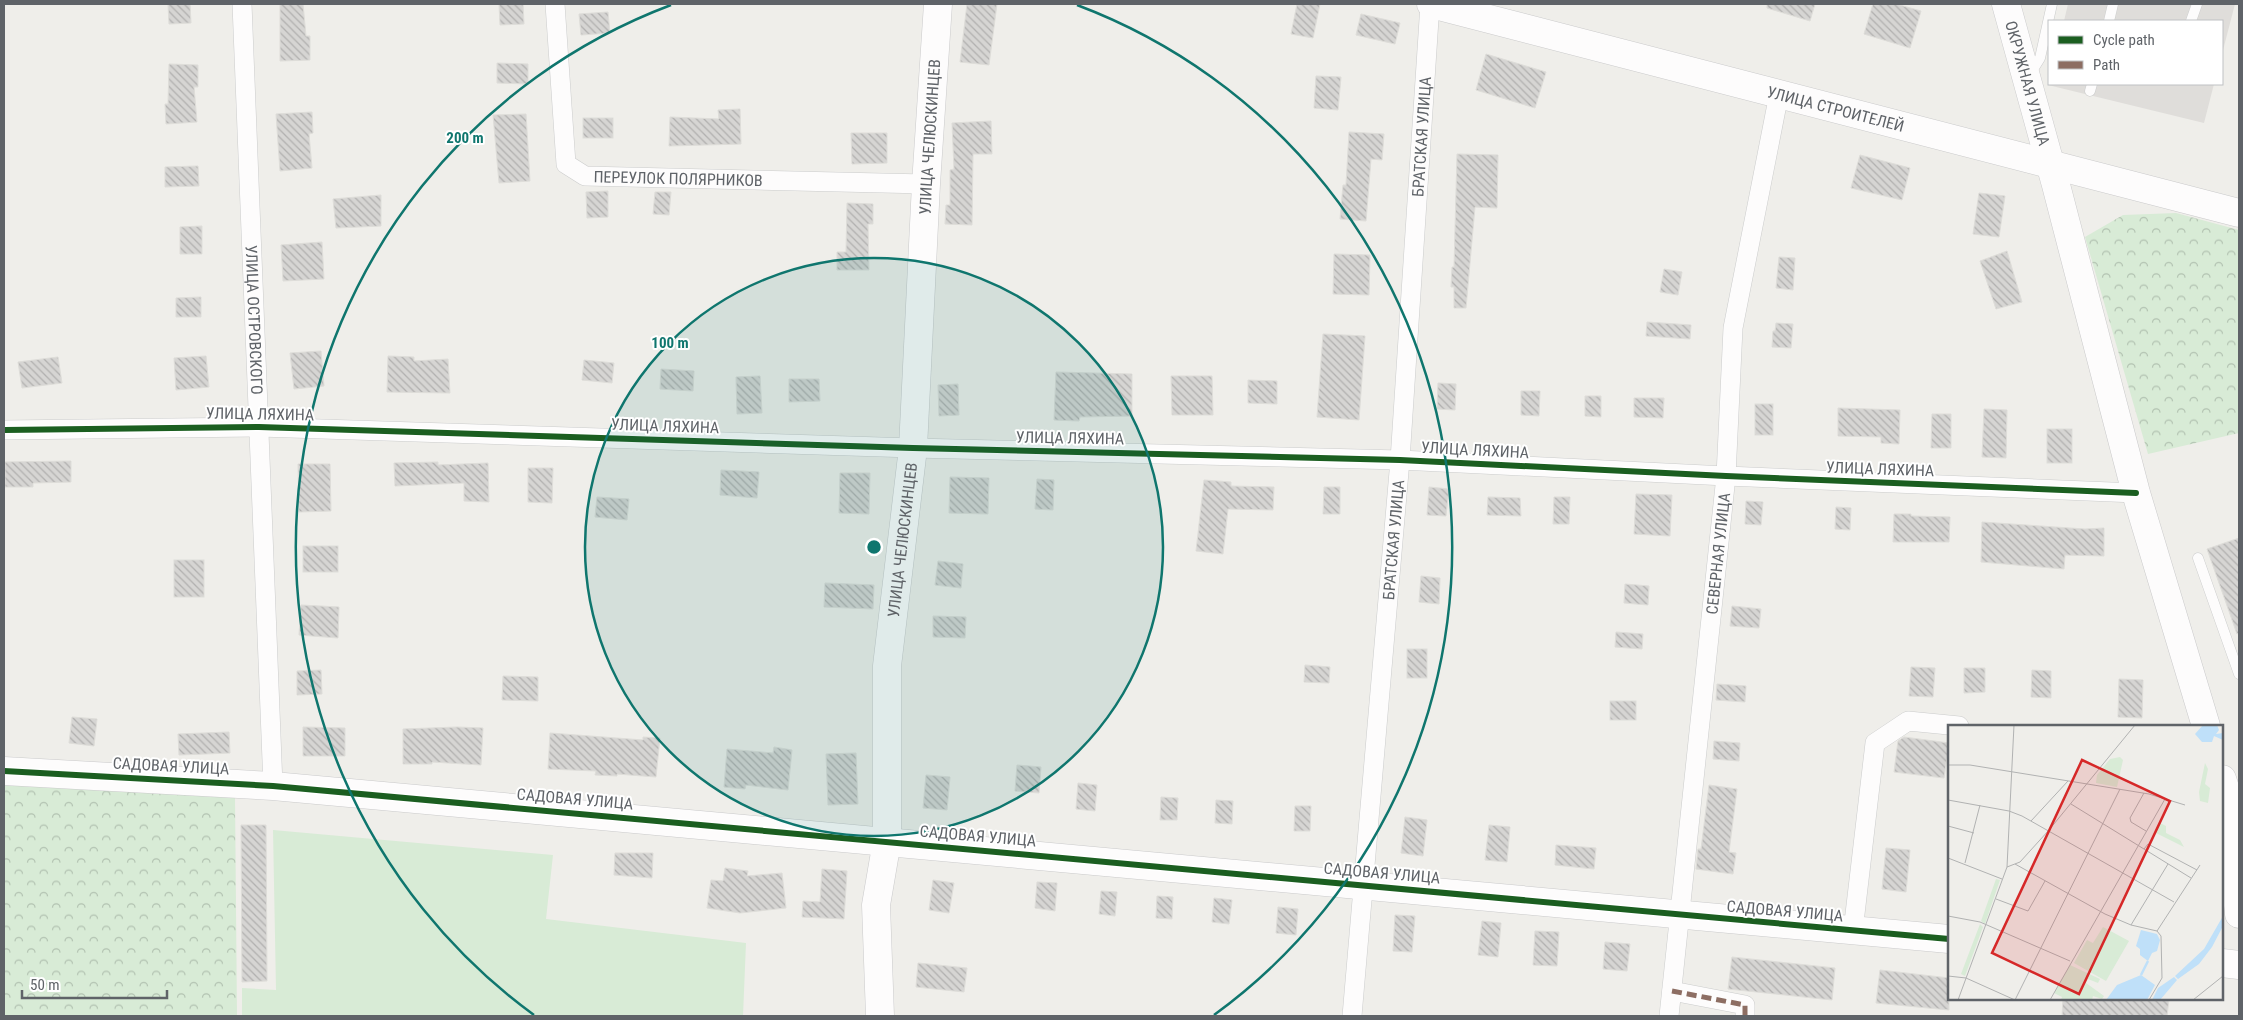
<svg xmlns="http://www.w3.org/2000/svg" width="2243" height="1020" viewBox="0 0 2243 1020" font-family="'Roboto Condensed',sans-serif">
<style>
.industrial{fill:#dfddda}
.park{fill:url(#park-crowns)}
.pitch{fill:#d8ebd6}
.building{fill:url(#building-back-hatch);stroke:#deddd9}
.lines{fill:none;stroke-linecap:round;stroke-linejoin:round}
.lane-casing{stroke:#cbcccc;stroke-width:11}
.street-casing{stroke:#cbcccc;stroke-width:20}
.secondary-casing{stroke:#cacacb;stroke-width:29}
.lane{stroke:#fdfcfc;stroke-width:10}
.street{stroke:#fdfcfc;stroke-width:19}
.secondary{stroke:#fdfcfc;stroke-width:28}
.quiet{stroke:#8d6e63;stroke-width:5;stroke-dasharray:10 5;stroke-linecap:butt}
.cycleway-casing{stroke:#fff;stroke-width:9}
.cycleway{stroke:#1b5e20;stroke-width:6}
.ring{fill:none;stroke:#0f766e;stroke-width:2.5}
.labels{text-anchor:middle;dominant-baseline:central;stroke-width:4;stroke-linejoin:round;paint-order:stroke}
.street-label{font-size:16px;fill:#5f6368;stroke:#fff}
.inset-river{fill:none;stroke:#bfe0f9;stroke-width:2.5}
.inset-road{fill:none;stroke:#b1b2b2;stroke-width:1}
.view{fill:#d62828;fill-opacity:0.15;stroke:#d62828;stroke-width:2.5}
.inset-edge{fill:none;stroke:#5f6368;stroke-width:2.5}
.centre{fill:#0f766e;stroke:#fff;stroke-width:2.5}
.ring-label{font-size:15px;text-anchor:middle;font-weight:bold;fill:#0f766e;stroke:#fff;stroke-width:4;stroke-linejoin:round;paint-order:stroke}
</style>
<defs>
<pattern id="park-crowns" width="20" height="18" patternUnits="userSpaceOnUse" patternTransform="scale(1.25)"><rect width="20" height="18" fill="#d8ebd6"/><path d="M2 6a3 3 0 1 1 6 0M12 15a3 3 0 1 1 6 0" fill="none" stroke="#b2c2b1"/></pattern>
<pattern id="building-back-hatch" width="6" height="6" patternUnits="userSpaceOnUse" patternTransform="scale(1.25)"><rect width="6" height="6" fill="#d6d5d3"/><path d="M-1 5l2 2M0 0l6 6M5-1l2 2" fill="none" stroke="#b1b0af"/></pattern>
</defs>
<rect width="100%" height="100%" fill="#efeeea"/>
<g class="industrial">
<polygon points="2068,4 2235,4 2222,54 2222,21 2064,21"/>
<polygon points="2049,81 2049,84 2214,84 2204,123 2048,85"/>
</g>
<g class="park">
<polygon points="2176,213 2239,230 2239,433 2148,454 2085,237 2123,215"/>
<polygon points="4,782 235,796 237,1016 4,1016"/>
</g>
<polygon class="pitch" points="273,830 553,855 546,919 746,943 743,1016 242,1016 242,988 276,990"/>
<g class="building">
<polygon points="168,4 190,4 191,23 169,24"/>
<polygon points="280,4 303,4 306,36 310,36 310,60 280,61"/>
<polygon points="499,4 523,4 524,24 500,25"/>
<polygon points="967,4 997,4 989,65 960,62"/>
<polygon points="1297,4 1320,4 1313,38 1291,34"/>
<polygon points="1767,4 1815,4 1810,21 1767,8"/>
<polygon points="1873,4 1896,4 1921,11 1910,48 1864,34"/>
<polygon points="608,12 610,33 581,35 579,14"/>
<polygon points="1361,14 1400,23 1395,44 1356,35"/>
<polygon points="1486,54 1546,72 1535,108 1476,90"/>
<polygon points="497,63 528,64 528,84 497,83"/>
<polygon points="169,64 198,65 198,87 194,87 197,122 166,124 165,104 168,104"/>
<polygon points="1316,76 1341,77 1338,110 1314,108"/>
<polygon points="740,109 741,144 669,146 670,117 719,119 718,110"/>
<polygon points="312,112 313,133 309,134 312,168 280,171 276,114"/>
<polygon points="526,114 530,181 499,183 493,115"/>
<rect x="583" y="118" width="30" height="20"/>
<polygon points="991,121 992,154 973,154 972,225 945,224 946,205 950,205 950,170 954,169 952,123"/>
<polygon points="1349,132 1384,134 1382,160 1371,159 1366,221 1340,219 1343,185 1346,185"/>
<polygon points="851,133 887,133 887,163 852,164"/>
<polygon points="1457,154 1498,155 1497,208 1475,207 1466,308 1454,308 1454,287 1451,287 1452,267 1454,267"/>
<polygon points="1860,155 1910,168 1902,200 1851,188"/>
<polygon points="198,166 199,186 165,187 165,167"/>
<polygon points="608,191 608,217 587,218 586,192"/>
<polygon points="655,192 671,192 669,215 653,214"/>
<polygon points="1979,193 2005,196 1999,237 1973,234"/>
<polygon points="381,195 381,226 336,228 333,199"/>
<polygon points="847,203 873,204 873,224 868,224 869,270 837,270 837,252 846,252"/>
<polygon points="202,226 202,254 180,254 180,227"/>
<polygon points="322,242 324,279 283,281 281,245"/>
<polygon points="2007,251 2022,302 1996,309 1980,261"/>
<polygon points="1334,254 1370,255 1369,295 1333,294"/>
<polygon points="1779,257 1795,258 1793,290 1776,288"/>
<polygon points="1664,269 1682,272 1678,295 1660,292"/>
<polygon points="201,297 201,317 176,317 176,298"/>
<polygon points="1647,322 1691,325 1690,339 1646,336"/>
<polygon points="1776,323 1793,324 1791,348 1772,347 1773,331 1775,331"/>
<polygon points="1323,334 1365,336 1359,420 1317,417"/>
<polygon points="321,351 324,386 294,389 290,353"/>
<polygon points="206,356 209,387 176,390 174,358"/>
<polygon points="388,356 414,357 414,361 448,359 450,393 387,392"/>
<polygon points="58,357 62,383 22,388 18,362"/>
<polygon points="584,360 614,363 612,383 582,380"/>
<polygon points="661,369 694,371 693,391 660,389"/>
<polygon points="1056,372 1132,374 1132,416 1080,417 1079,421 1054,420"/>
<polygon points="760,376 762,413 737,414 736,377"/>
<polygon points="1171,376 1212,376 1213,415 1172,415"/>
<polygon points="789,379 819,379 820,401 789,402"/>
<polygon points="1248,380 1277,381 1277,404 1248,403"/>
<polygon points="1438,383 1456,384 1455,410 1437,409"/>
<polygon points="958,384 959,415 939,416 938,385"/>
<polygon points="1521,391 1540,391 1539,416 1521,415"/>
<polygon points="1585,396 1601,396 1601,417 1585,416"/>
<polygon points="1634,398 1664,398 1663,418 1634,417"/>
<rect x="1755" y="404" width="18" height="31"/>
<polygon points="1838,408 1900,410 1899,444 1881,443 1881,437 1838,436"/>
<polygon points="1984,409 2007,410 2006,458 1982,457"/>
<polygon points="1932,414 1951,414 1951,448 1931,448"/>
<rect x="2047" y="429" width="25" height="34"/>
<polygon points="71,461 71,482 33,483 33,487 5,487 5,462"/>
<polygon points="438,462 438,465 488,463 489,502 464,501 464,483 395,486 394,463"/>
<polygon points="298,464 330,464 331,511 299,512"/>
<polygon points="528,468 553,468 552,503 528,502"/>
<polygon points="721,470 759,472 757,498 720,495"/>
<polygon points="840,473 870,473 869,514 839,513"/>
<polygon points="950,477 989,478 988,514 949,513"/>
<polygon points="1037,479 1054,480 1053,510 1035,509"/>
<polygon points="1204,480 1231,482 1231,486 1274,487 1273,510 1228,509 1223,554 1196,551"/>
<polygon points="1324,487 1340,487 1340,514 1323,514"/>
<polygon points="1429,487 1449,489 1446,516 1427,515"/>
<polygon points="1636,494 1672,495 1670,536 1634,534"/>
<polygon points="597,497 629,499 627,520 595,517"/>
<polygon points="1488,497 1520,498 1521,516 1487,515"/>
<polygon points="1554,497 1570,497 1569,524 1553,524"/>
<polygon points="1746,501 1763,502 1761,525 1745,524"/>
<polygon points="1836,507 1851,508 1850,530 1835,529"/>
<polygon points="1894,514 1911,514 1911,516 1950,517 1949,542 1893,542"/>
<polygon points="1982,522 2085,529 2104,528 2104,556 2065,555 2064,569 1981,562"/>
<polygon points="2239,538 2239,633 2237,634 2207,549"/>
<rect x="303" y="546" width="35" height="26"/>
<rect x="174" y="560" width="30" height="37"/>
<polygon points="938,561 963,564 961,588 935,585"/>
<polygon points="1421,576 1440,578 1439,604 1419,602"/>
<polygon points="825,583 874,585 873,609 824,607"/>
<polygon points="1625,584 1649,586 1648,605 1624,603"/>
<polygon points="301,605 339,607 338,638 299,635"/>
<polygon points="1732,606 1761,609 1759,628 1730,626"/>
<polygon points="933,616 966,617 965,638 933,637"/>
<polygon points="1616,632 1643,634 1642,649 1615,647"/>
<rect x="1407" y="649" width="20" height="29"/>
<polygon points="1305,665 1330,667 1329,683 1304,682"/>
<polygon points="1911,667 1935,668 1933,697 1909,696"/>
<polygon points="1964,668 1985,668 1985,692 1964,693"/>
<polygon points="321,670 322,694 297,695 297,671"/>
<polygon points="2032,670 2051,671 2051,698 2031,697"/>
<polygon points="503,676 538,677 538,701 502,700"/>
<polygon points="2119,679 2143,680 2142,718 2118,717"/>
<polygon points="1717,684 1746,686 1745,702 1716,700"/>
<rect x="1610" y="701" width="26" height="19"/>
<polygon points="72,717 97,719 94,746 69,743"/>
<polygon points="303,727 345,728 345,756 303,756"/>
<polygon points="457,727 483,728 481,765 432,762 432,764 403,764 403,729"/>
<polygon points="229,732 230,753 179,755 178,734"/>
<polygon points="550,733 643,740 643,737 660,738 656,777 617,774 617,776 595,775 596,771 548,769"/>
<polygon points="1904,737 1949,743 1944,778 1894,772 1898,741"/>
<polygon points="1714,741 1740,743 1739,761 1713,759"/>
<polygon points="774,747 792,750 788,790 746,785 745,789 724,787 727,749 773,753"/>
<polygon points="856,753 858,804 828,805 826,754"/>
<polygon points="1017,765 1041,767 1039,793 1015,791"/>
<polygon points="926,775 950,777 947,810 923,808"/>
<polygon points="1078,783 1097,785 1095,811 1076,809"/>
<polygon points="1709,785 1737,789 1729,852 1736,853 1733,874 1696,869 1698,849 1701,849"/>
<polygon points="1161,797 1178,798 1177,820 1160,820"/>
<polygon points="1216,800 1233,801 1232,824 1215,823"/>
<polygon points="1295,806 1311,806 1310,831 1294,831"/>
<polygon points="1405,817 1427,820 1423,856 1401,853"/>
<polygon points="241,825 266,825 267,981 242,982"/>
<polygon points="1489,825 1510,827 1507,862 1485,860"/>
<polygon points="1556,845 1596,848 1594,869 1555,865"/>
<polygon points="1886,848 1910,850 1906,892 1882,889"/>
<polygon points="615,853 653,853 652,878 614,875"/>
<polygon points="725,868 748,871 747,876 782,873 786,908 740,913 707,908 711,880 723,881"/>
<polygon points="822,869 847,871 844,919 802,917 803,901 820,902"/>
<polygon points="933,880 954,883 949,913 929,910"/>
<polygon points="1037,882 1057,883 1055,911 1035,908"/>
<polygon points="1101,891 1117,892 1115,916 1099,914"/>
<polygon points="1157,896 1173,897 1172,919 1156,918"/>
<polygon points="1214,898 1232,900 1229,924 1212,922"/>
<polygon points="1278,907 1298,909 1296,935 1276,933"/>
<polygon points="1395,915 1415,916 1412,952 1393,951"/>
<polygon points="1482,921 1501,923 1498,957 1478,955"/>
<polygon points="1535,931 1559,932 1557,966 1533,965"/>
<polygon points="1605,942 1630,944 1627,971 1603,969"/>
<polygon points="1732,957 1835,968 1832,1000 1728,989"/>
<polygon points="918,963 967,968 964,992 916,987"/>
<polygon points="1880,970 1949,978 1949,1010 1876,1003"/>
<polygon points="2063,999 2169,999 2167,1016 2062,1016"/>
</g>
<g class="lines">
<defs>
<g id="lane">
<polyline points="2109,21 2113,4"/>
<polyline points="2191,21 2197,4"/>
<polyline points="2030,74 2040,58 2052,4"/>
<polyline points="2090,91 2092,84"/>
<polyline points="2198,558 2239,674"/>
</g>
<g id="street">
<path id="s1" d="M 242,4 L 273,786"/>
<path id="s2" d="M 555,4 L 566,164 L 585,176 L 926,184"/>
<polyline points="4,430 259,427 913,448 1400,460 1726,476 2136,493"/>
<polyline points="1853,931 1875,743 1908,721 1959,726"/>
<polyline points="1672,991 1745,1005 1745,1016"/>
<path id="s3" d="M 1352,1016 L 1400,460 L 1430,4"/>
<path id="s4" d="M 1669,1016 L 1726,476 L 1733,328 L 1779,94"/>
</g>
<g id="secondary">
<path id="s5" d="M 1431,4 L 2239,213"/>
<path id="s6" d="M 2006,4 L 2056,185 L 2136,493 L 2206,726"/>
<polyline points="4,771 273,786 1949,939"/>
<polyline points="2222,779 2225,788 2239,914"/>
<polyline points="2222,963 2239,965"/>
<path id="s7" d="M 880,1016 L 876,905 L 887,841 L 887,666 L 913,448 L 926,184 L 938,4"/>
</g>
</defs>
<use href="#lane" class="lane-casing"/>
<use href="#street" class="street-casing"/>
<use href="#secondary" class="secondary-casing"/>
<use href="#lane" class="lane"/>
<use href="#street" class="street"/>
<use href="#secondary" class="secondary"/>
<polyline class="quiet" points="1672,991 1745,1005 1745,1016"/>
<defs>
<g id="cycleway">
<polyline points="4,430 259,427 913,448 1400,460 1726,476 2136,493"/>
<polyline points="4,771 273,786 1949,939"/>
</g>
</defs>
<use href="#cycleway" class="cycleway-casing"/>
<use href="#cycleway" class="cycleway"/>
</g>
<circle cx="874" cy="547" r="289" fill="#0f766e" fill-opacity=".12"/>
<g class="ring">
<circle cx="874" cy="547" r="289"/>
<path d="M534 1015A579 579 0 0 1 671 5M1077 5A579 579 0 0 1 1214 1015"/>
</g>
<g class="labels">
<g class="street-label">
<text stroke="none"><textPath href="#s6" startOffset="82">ОКРУЖНАЯ УЛИЦА</textPath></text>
<text stroke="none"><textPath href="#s5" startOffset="418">УЛИЦА СТРОИТЕЛЕЙ</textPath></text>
<text stroke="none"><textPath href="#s7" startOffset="882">УЛИЦА ЧЕЛЮСКИНЦЕВ</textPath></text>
<text stroke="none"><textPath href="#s3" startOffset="882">БРАТСКАЯ УЛИЦА</textPath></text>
<text stroke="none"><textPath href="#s2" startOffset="276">ПЕРЕУЛОК ПОЛЯРНИКОВ</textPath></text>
<text stroke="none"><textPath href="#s1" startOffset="316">УЛИЦА ОСТРОВСКОГО</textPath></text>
<text transform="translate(260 414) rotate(1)">УЛИЦА ЛЯХИНА</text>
<text transform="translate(665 426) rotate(2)">УЛИЦА ЛЯХИНА</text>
<text transform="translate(1070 438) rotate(1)">УЛИЦА ЛЯХИНА</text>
<text transform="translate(1475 450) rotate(3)">УЛИЦА ЛЯХИНА</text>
<text transform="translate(1880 469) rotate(2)">УЛИЦА ЛЯХИНА</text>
<text stroke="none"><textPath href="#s7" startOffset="478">УЛИЦА ЧЕЛЮСКИНЦЕВ</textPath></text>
<text stroke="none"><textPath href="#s3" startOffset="478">БРАТСКАЯ УЛИЦА</textPath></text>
<text stroke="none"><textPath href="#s4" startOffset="465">СЕВЕРНАЯ УЛИЦА</textPath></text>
<text transform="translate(171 766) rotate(3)">САДОВАЯ УЛИЦА</text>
<text transform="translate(575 799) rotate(5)">САДОВАЯ УЛИЦА</text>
<text transform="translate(978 836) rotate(5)">САДОВАЯ УЛИЦА</text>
<text transform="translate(1382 873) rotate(5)">САДОВАЯ УЛИЦА</text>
<text transform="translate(1785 911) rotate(5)">САДОВАЯ УЛИЦА</text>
</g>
</g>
<g transform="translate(1948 725)">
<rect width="275" height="275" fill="#efeeea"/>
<path d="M 257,38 L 260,44 L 257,59 L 262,63 L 260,78 L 252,76 L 251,67 ZM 212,98 L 218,101 L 218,108 L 232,115 L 236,122 L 208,108 ZM 48,154 L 52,155 L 37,199 L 33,196 ZM 32,199 L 35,202 L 17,251 L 13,249 Z" fill="#d8ebd6"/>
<path d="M 172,32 L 175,35 L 169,62 L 148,58 L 149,50 L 162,34 ZM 122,240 L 152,254 L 150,258 L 140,254 L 138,258 L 156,271 L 154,274 L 145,271 L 144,275 L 113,275 L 114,272 L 106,268 Z" fill="#d8ebd6"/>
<path d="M 155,202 L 181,216 L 158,256 L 126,238 L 139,215 L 145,218 Z" fill="#d8ebd6"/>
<path d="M 255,0 L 269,0 L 271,5 L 268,9 L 275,8 L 275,15 L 266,11 L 264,17 L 254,17 L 247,9 ZM 275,191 L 275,201 L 264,222 L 251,239 L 230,254 L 227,251 L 256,224 ZM 193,205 L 209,209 L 212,215 L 209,226 L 204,228 L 200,236 L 192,230 L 192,224 L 188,221 ZM 193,250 L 207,260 L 199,275 L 158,275 L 169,260 ZM 226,252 L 229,255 L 212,275 L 204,275 L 210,263 Z" fill="#bfe0f9"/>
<path class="inset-river" d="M 193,250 L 200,236"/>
<path class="inset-road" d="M 0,40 L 22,40 L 201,69 L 237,80M 196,68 L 182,93 L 183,97 L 198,106M 0,75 L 61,86 L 74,91 L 226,177M 123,79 L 243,153M 83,96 L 120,56M 0,101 L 26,108M 196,124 L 200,119 L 249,145M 0,133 L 54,154M 17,138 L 32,80M 67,139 L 157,189 L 183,200 L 209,206M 59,142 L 66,0M 48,174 L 80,186 L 97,156M 0,191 L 32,197 L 122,236M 183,200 L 220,139M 209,206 L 252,140M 0,251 L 18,253 L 67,275M 10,275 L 59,142 L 72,137 L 101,105 L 187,0M 67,275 L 172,64M 102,275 L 217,74M 201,275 L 214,253 L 213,211 L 209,206M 245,275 L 275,251"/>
<path class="view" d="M 134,35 L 222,76 L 131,269 L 44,228 Z"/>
<rect width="275" height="275" class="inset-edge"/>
</g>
<circle cx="874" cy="547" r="8" class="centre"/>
<g class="ring-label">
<text x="465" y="143">200 m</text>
<text x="670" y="348">100 m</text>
</g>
<rect width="2243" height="1020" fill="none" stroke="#5f6368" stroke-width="10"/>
<rect x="2048" y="20" width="175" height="65" fill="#ffffff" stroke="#bfc1c3"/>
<rect x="2058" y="36" width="25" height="8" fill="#1b5e20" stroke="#bfc1c3"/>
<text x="2093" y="45" font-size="15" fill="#5f6368">Cycle path</text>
<rect x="2058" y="61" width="25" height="8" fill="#8d6e63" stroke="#bfc1c3"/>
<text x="2093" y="70" font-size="15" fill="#5f6368">Path</text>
<path d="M22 990v8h145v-8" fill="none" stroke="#5f6368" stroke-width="2.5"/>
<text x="30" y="990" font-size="15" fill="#5f6368" stroke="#ffffff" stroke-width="4" paint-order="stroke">50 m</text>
</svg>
